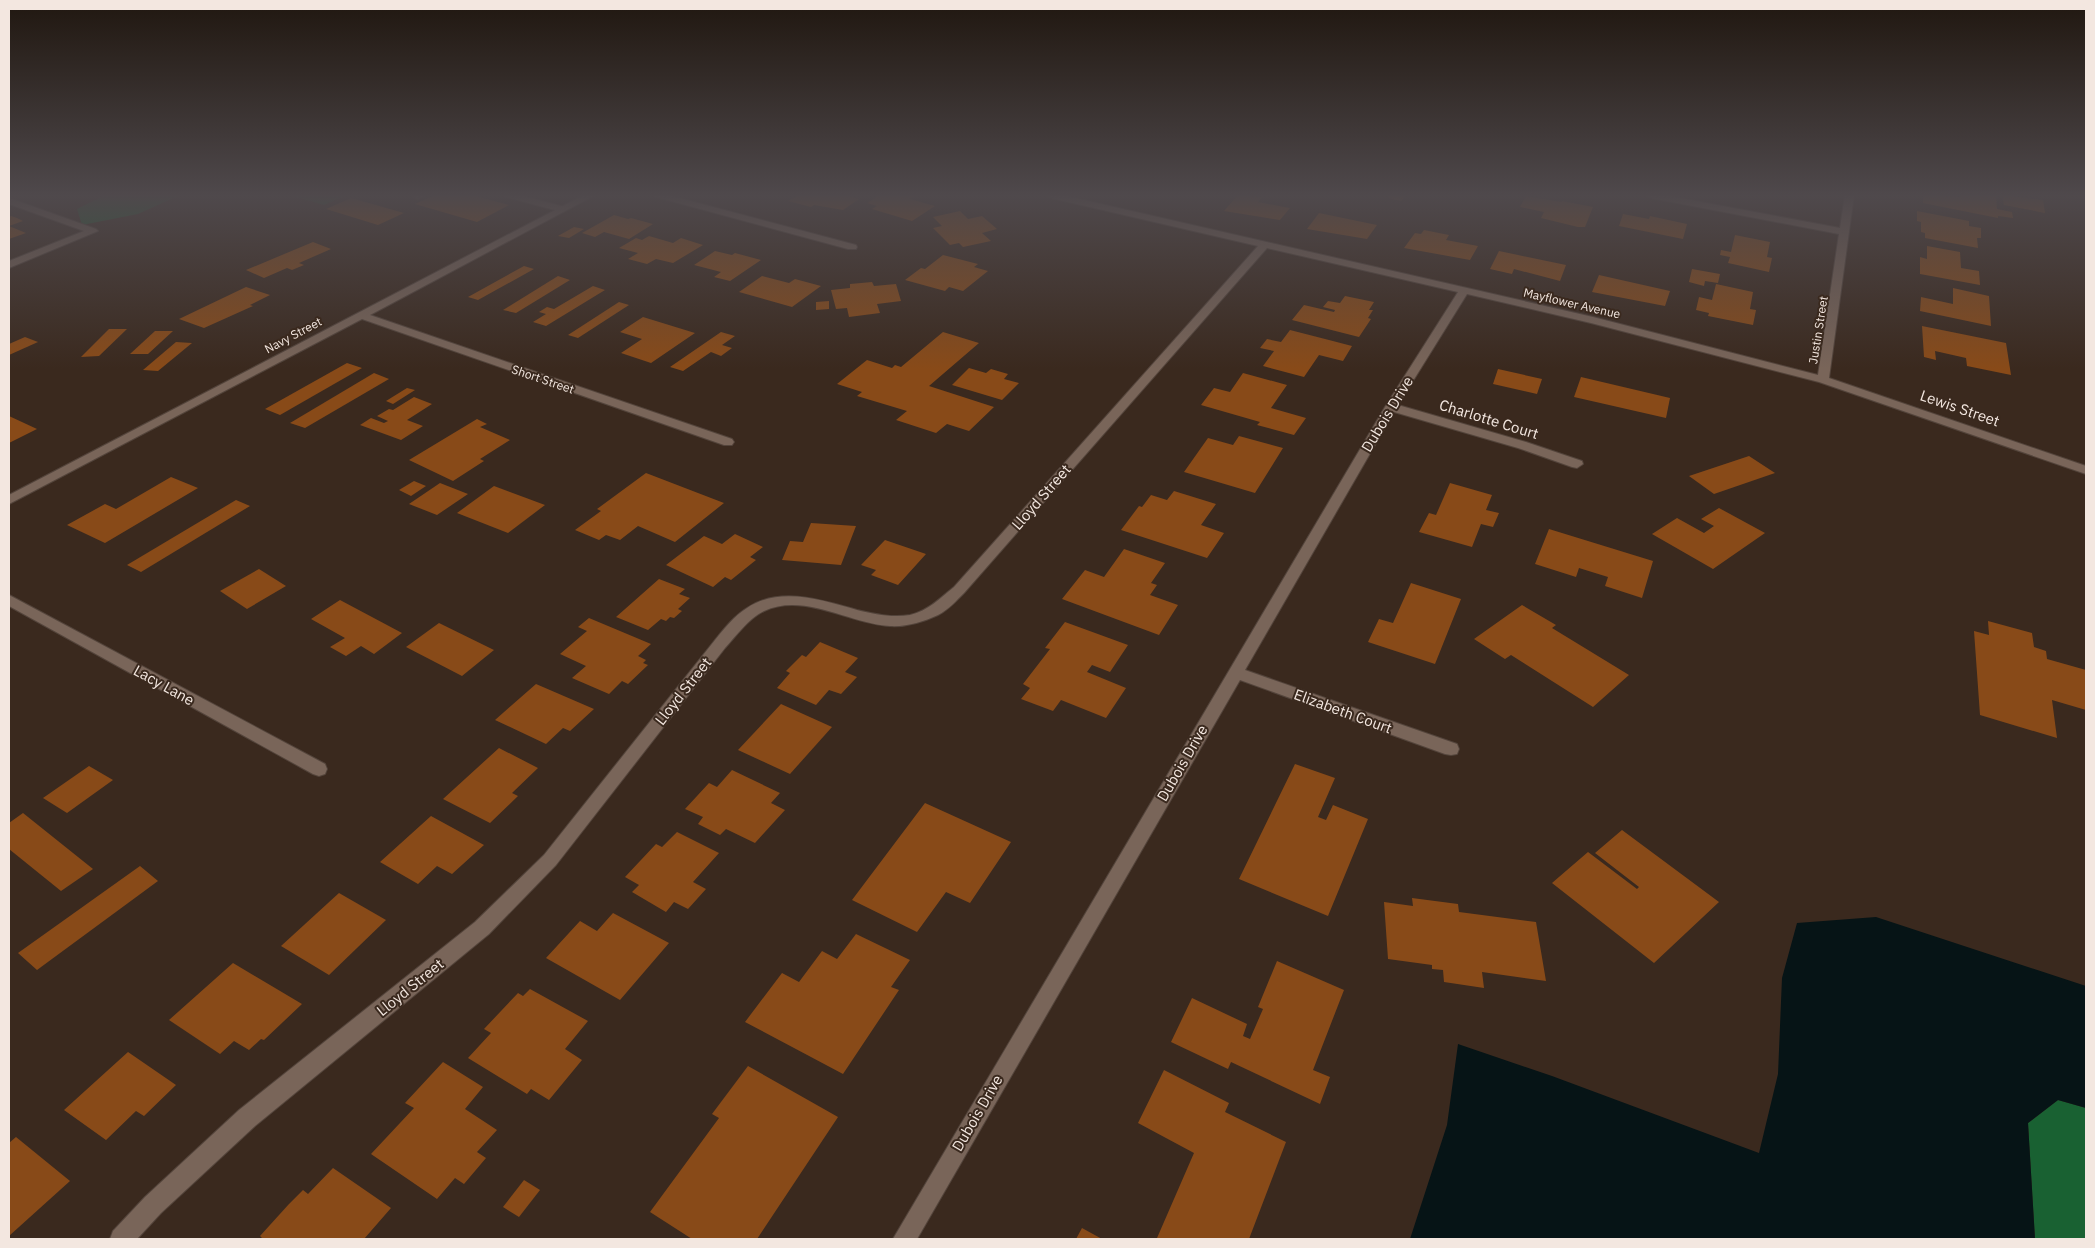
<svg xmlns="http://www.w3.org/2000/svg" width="2095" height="1248" viewBox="0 0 2095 1248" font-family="'IBM Plex Sans',sans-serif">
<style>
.forest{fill:#196132}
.water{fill:#061416}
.building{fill:#884a18}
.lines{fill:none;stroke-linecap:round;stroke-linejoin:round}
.service-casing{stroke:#53443b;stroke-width:2}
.minor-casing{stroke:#53443b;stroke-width:2}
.service{fill:#796559;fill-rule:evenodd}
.minor{fill:#796559;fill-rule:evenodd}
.labels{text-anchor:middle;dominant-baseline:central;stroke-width:4;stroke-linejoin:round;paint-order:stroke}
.far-street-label{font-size:12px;fill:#f3e7e0;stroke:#3a291e}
.street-label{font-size:15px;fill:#f3e7e0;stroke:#3a291e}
</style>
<rect width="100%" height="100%" fill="#3a291e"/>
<g class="forest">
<polygon points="105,195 180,195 138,214 82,225 77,209"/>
<polygon points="289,195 347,195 324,205"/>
<polygon points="2058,1100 2086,1108 2086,1239 2035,1239 2028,1123"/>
</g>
<polygon class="water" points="1876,917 2086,986 2086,1108 2058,1100 2028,1123 2035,1239 1410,1239 1447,1125 1458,1044 1552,1076 1759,1153 1778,1074 1782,978 1797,923"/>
<g class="building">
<polygon points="435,195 472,195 509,205 477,222 415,204"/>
<polygon points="799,195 851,195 849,196 859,199 843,210 814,205 811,207 788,201"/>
<polygon points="880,195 917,195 910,199 935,206 912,221 872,209 877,206 867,203"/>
<polygon points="1238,195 1262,197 1258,202 1290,208 1280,220 1224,211"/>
<polygon points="1391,195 1406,195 1401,201 1388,198"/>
<polygon points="1923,195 1961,197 1961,195 1996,195 1997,209 2012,212 2013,218 1998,216 1998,218 1923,203"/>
<polygon points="2002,195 2043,200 2045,213 2004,205"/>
<polygon points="1526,196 1561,202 1562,201 1593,207 1585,227 1578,227 1541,218 1544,212 1520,207"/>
<polygon points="351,198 404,213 378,225 326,209"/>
<polygon points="960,211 968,219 982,216 997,229 982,233 991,241 963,247 959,243 950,245 933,228 942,226 933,217"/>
<polygon points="1917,211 1969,221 1969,226 1981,228 1981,238 1977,238 1978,248 1925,238 1925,233 1921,232 1921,222 1917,221"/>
<polygon points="1319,213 1377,225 1367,239 1307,229"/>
<polygon points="1623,214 1649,219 1650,216 1687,224 1683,239 1619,226"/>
<polygon points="614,215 628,219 631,218 653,224 629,239 604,232 595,237 582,233"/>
<polygon points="11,216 17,218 23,221 9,226 9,217"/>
<polygon points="9,226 26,233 9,239"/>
<polygon points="574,227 584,229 569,238 558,236"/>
<polygon points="1424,230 1449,235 1446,240 1478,246 1470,260 1404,248 1415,233 1421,234"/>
<polygon points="1735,235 1770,242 1767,257 1772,258 1769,272 1728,263 1730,257 1720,255 1721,250 1731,252"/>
<polygon points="649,236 673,243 681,238 703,245 673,263 656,259 647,264 628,259 638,253 619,248 636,238 642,240"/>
<polygon points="313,242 331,249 299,263 304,265 292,270 287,268 264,278 246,270"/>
<polygon points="1927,246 1960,252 1961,268 1979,271 1980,285 1920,274 1920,257 1927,259"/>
<polygon points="715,251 732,255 735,253 761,260 730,281 714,277 721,272 694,265"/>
<polygon points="1499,251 1566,265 1560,281 1514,269 1512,274 1490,269"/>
<polygon points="943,255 978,264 974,267 988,271 963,291 949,287 945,291 905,280 921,268 925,269"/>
<polygon points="524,266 534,269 478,300 468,297"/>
<polygon points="1692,269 1720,274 1718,283 1705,281 1704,286 1689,282"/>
<polygon points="1599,275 1670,291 1665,306 1592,292"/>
<polygon points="558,276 570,280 516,313 503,310"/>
<polygon points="762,276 789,283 795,279 821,286 792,307 739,292"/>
<polygon points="872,282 874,286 896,284 901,301 877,304 880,313 849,317 847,308 836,309 831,290 850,288 850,284"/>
<polygon points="1716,284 1753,292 1750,309 1756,310 1753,325 1708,316 1709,313 1696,310 1699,297 1712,300"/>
<polygon points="593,286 605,290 546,326 533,322 546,314 539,312 547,307 554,309"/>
<polygon points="246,287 270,295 250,305 253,306 204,328 179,319"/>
<polygon points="1953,288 1989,296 1991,326 1920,311 1921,297 1953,304"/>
<polygon points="1345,296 1374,302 1369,310 1373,310 1368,318 1371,319 1359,337 1292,320 1304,305 1334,312 1335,310 1323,307 1328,301 1340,303"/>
<polygon points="829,301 829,309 816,310 816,302"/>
<polygon points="619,302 629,305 578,338 568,335"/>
<polygon points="643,317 695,333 651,363 621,353 642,339 620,332"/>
<polygon points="1922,326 2006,343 2011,375 1967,366 1966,358 1935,351 1936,360 1924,357"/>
<polygon points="109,329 127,329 99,356 81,357"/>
<polygon points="1290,330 1329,340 1352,346 1343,361 1319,355 1304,377 1263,366 1274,351 1260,348 1267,339 1281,342"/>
<polygon points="155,331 173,331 148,354 130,354"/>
<polygon points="721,332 735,336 722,345 732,348 721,356 711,352 683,371 670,367"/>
<polygon points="943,332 979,343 929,386 994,407 969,431 947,424 936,433 896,420 907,411 857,396 862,392 837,384 867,360 892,368 895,365 901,367"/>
<polygon points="25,337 38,342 9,355 9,344"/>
<polygon points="176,342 192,343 158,371 143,370"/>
<polygon points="347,363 362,368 280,415 265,409"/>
<polygon points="969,368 986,373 991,369 1008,374 1004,379 1019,383 1002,400 952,385"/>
<polygon points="1498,369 1542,379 1537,394 1493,384"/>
<polygon points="374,373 389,379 305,428 290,423"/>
<polygon points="1243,373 1287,385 1271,408 1306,418 1294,435 1257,425 1260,422 1201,405 1214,388 1230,392"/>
<polygon points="1581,377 1670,398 1666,418 1574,397"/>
<polygon points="407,388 415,390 393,404 386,401"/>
<polygon points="414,397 432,404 407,420 423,426 401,440 360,425 371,418 384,423 388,421 377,416 389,409 393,410"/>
<polygon points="9,416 37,429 9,443"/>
<polygon points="477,419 487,424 480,427 510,440 480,459 484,461 453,481 409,460"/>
<polygon points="1239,436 1283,448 1255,493 1184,472 1208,438 1233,445"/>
<polygon points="1749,456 1775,473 1714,494 1689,476"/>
<polygon points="646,473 724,503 675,542 638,526 620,540 606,535 599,540 575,530 601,511 597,509"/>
<polygon points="171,477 198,488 105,543 67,525 105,504 116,509"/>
<polygon points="414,481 426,486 411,496 399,490"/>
<polygon points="440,483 468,494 437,515 409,504"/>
<polygon points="1450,483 1492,495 1486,510 1499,513 1493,527 1481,524 1472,547 1419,532 1429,513 1436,515"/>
<polygon points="494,486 545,505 508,533 457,513"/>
<polygon points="1174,491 1216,504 1201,525 1224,533 1207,558 1121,530 1139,506 1142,507 1151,495 1167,500"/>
<polygon points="236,500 250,506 141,572 127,565"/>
<polygon points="1719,508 1765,533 1713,569 1652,534 1677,518 1704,533 1714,526 1701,519"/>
<polygon points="811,523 856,526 841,565 782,560 790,541 803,542"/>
<polygon points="1549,529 1653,561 1642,598 1605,586 1608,577 1579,568 1576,577 1535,564"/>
<polygon points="735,534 763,547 750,557 756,560 731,580 725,577 713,587 666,565 704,536 722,544"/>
<polygon points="885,540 926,554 898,585 871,575 876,570 861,565"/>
<polygon points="1124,549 1165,563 1151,583 1157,585 1150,595 1178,605 1159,635 1062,599 1085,570 1104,577"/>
<polygon points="259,569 286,586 247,609 220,591"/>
<polygon points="659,579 685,589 679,594 690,598 678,609 682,611 674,618 670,617 666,621 661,619 648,630 616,617"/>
<polygon points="1411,583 1461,599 1435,664 1368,642 1379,619 1393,623"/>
<polygon points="340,600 402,633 374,654 361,646 346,656 330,647 345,638 311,619"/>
<polygon points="1522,605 1556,625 1552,628 1629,675 1593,707 1511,655 1505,659 1474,639"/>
<polygon points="589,618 651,644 638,656 646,660 643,663 648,665 628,684 622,681 609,694 572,678 586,666 560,654 587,631 578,627"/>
<polygon points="1988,621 2032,633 2034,647 2046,651 2047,659 2086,670 2086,710 2052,700 2057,738 1980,715 1974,631 1989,635"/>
<polygon points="1065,622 1128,645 1110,672 1092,665 1087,672 1126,688 1106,718 1061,700 1053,711 1021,699 1030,688 1023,684 1050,649 1045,648"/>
<polygon points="439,623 494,650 462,676 406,647"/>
<polygon points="820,642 858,658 845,672 857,677 841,694 829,690 816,705 777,688 790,673 786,671 802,655 806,657"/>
<polygon points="536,684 594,709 570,731 563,728 546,744 495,720"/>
<polygon points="781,704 832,727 790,774 738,750"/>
<polygon points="499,748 538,768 512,793 518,796 490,823 443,799"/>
<polygon points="1295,764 1335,778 1318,817 1326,820 1333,805 1368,819 1328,916 1239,879"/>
<polygon points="89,766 113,780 67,813 43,798"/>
<polygon points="732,770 780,793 771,803 785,810 755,843 726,829 720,835 698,824 703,817 685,809 709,783 717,787"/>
<polygon points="925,803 1011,842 970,903 946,892 917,932 852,900"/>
<polygon points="23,813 93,869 61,891 9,849 9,823"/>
<polygon points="431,816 484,845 452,874 437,866 418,884 380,862"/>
<polygon points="1622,830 1719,902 1654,963 1552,883 1588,852 1637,889 1639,887 1595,853"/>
<polygon points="677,832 719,853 693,882 706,889 688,909 674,902 666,912 632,892 639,885 625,877 656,844 662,847"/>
<polygon points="140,866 158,881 37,970 18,953"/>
<polygon points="339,893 386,920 329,975 281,946"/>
<polygon points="1412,898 1458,904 1459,912 1536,922 1546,981 1482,972 1484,988 1444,982 1443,970 1432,969 1432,965 1388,959 1384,902 1413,906"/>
<polygon points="613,913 669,943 620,1000 546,958 580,921 597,931"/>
<polygon points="856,934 910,960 891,987 899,990 843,1074 745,1022 782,973 799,982 822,951 837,959"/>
<polygon points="1277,961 1344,990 1313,1070 1330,1077 1320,1104 1231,1062 1228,1069 1171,1042 1192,998 1247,1024 1243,1036 1250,1039 1263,1009 1258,1007"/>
<polygon points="233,963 302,1004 264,1040 261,1039 249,1050 234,1041 220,1054 169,1020"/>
<polygon points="530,989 588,1021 565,1049 582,1060 549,1100 531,1089 527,1094 468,1058 491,1033 484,1029 518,993 523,996"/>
<polygon points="128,1052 176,1085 144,1116 136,1111 106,1140 64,1110"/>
<polygon points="443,1062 483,1087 465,1109 497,1130 477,1152 486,1158 464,1184 455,1178 437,1199 371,1154 414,1108 405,1103"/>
<polygon points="748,1066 838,1117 757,1239 692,1239 650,1212 719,1118 712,1114"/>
<polygon points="1164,1070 1229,1103 1225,1112 1286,1142 1249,1239 1157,1238 1194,1153 1138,1123"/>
<polygon points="16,1137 70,1181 9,1236 9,1143"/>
<polygon points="333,1168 391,1208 364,1239 263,1239 260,1236 289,1204 303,1190 308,1194"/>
<polygon points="524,1180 540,1190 519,1217 503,1207"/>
<polygon points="1082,1228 1102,1239 1076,1239"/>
</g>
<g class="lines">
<defs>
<g id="service">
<polygon points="414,195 426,195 418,199 415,198"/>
<polygon points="505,195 519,195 565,207 567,209 562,212 506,197"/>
<polygon points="9,198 96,229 98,231 9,268 9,261 84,231 9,204"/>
</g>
<g id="minor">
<polygon points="584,195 595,195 370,315 732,439 734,442 732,445 724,445 362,319 9,504 9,495"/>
<polygon points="654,195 668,195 856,245 857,247 856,249 848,249 656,197"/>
<path d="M 1047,195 L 1062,195 L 1593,317 L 1818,375 L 1839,234 L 1651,198 L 1646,195 L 1664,195 L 1840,228 L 1845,195 L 1854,195 L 1829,378 L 2086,466 L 2086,474 L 1819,382 L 1591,323 L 1467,294 L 1398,405 L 1526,442 L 1582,461 L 1583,464 L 1577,468 L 1572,467 L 1518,448 L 1394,412 L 1245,670 L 1457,744 L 1459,749 L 1457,754 L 1451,755 L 1445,754 L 1240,680 L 917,1239 L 893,1239 L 1385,407 L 1458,292 L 1267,248 L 964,593 C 956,601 948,610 938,615 C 923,622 906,627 890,626 C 850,624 804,592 764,611 C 748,619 737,635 725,648 L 556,865 L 489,934 L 255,1126 L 161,1213 L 137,1239 L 110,1239 L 113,1231 L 145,1197 L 239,1110 L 475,922 L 544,855 L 715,640 C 724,629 734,616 747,608 C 780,586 822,600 857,610 C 874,614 892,618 910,615 C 928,611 940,598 954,587 L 1258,246 L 1051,198 Z"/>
<polygon points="9,595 325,764 327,769 325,774 319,776 313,774 9,606"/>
</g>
</defs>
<use href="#service" class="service-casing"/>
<use href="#minor" class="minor-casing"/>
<use href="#service" class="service"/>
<use href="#minor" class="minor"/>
</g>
<linearGradient id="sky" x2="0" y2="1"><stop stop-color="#201710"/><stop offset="0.53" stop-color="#4f494c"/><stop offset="1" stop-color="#4f494c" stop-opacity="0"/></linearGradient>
<rect width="2095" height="369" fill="url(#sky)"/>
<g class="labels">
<g class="far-street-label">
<text transform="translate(1572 303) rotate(13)">Mayflower Avenue</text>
<text transform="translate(1818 330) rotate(-81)">Justin Street</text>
<text transform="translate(293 335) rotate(-28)">Navy Street</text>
<text transform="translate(543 379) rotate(19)">Short Street</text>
</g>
<g class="street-label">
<text transform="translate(1960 408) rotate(19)">Lewis Street</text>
<text transform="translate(1387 414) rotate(-59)">Dubois Drive</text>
<text transform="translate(1489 419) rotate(17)">Charlotte Court</text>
<text transform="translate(1041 497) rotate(-49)">Lloyd Street</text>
<text transform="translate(164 685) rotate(29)">Lacy Lane</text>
<text transform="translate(683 691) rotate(-52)">Lloyd Street</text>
<text transform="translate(1343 711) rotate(20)">Elizabeth Court</text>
<text transform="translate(1182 763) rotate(-60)">Dubois Drive</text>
<text transform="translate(410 987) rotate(-39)">Lloyd Street</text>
<text transform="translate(977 1113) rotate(-60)">Dubois Drive</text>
</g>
</g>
<rect width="2095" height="1248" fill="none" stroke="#f3e7e0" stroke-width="20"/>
</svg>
